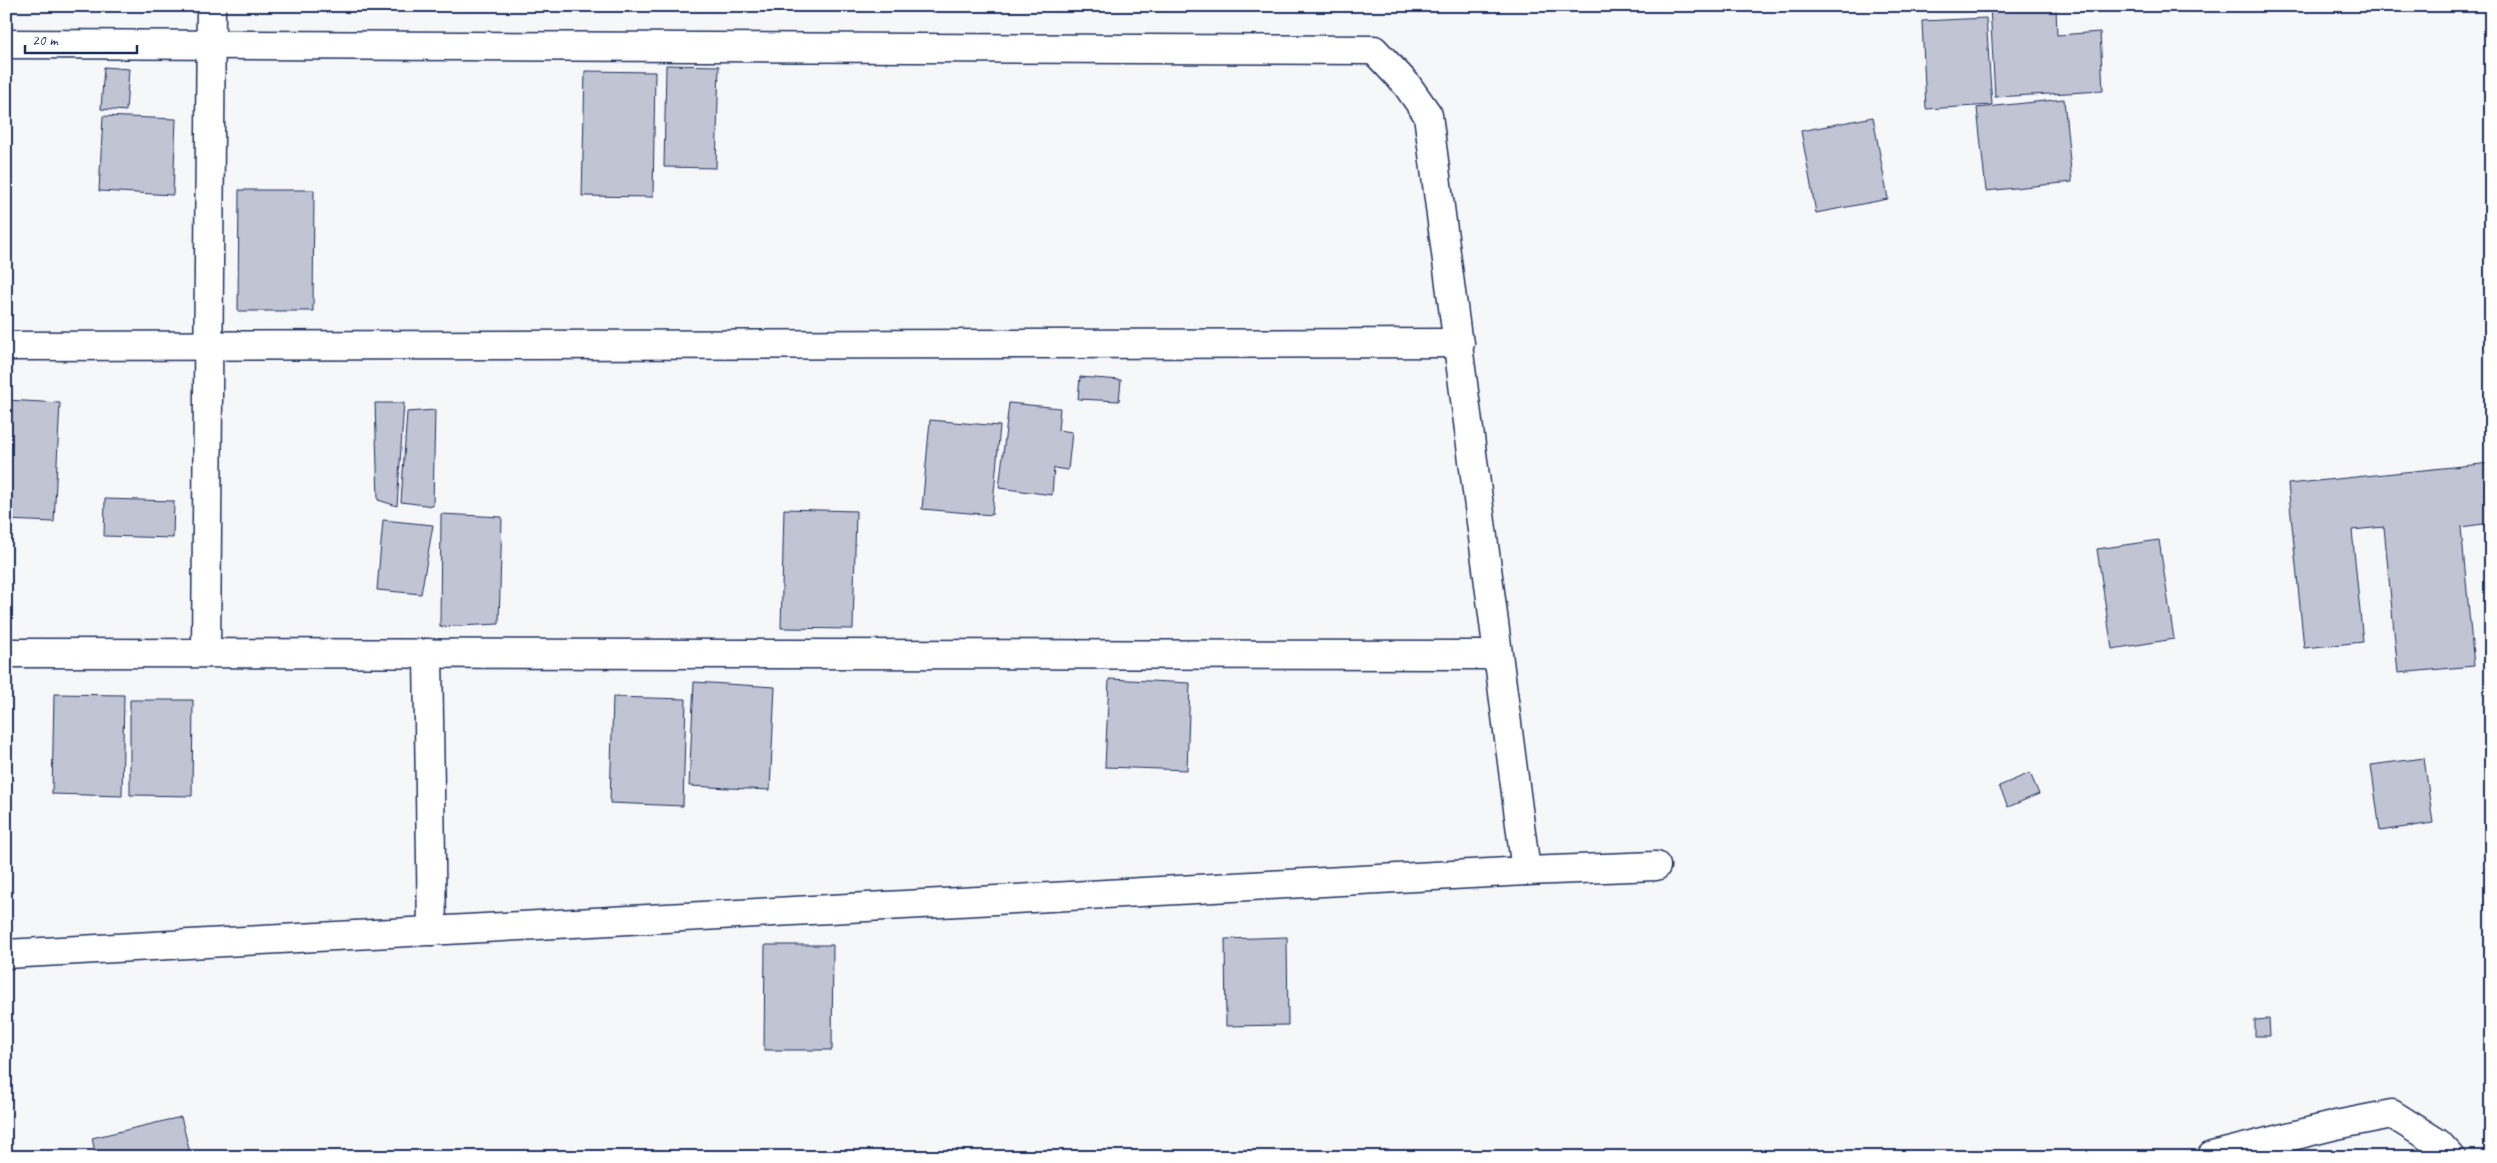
<svg xmlns="http://www.w3.org/2000/svg" width="2497" height="1163" viewBox="0 0 2497 1163" font-family="Caveat,sans-serif">
<style>
.building{fill:#c0c4d3;stroke:#1b2f5e}
.lines{fill:none;stroke-linecap:round;stroke-linejoin:round}
.street-casing{stroke:#1b2f5e;stroke-width:31}
.street{stroke:#fff;stroke-width:28}
</style>
<rect width="100%" height="100%" fill="#f6f7f9"/>
<filter id="ink" filterUnits="userSpaceOnUse"><feTurbulence type="fractalNoise" baseFrequency=".02" numOctaves="2"/><feDisplacementMap in="SourceGraphic" scale="10" xChannelSelector="R" yChannelSelector="G"/><feConvolveMatrix kernelMatrix="1 2 1 2 8 2 1 2 1" color-interpolation-filters="sRGB"/></filter>
<g filter="url(#ink)">
<g class="building">
<polygon points="721,6 784,6 784,8"/>
<polygon points="1990,6 2056,6 2057,35 2100,32 2103,91 1995,97"/>
<polygon points="1986,18 1992,105 1926,109 1922,21"/>
<polygon points="666,65 719,66 716,168 664,167"/>
<polygon points="104,67 129,69 126,111 101,109"/>
<polygon points="585,71 655,72 653,197 582,196"/>
<polygon points="2064,99 2072,182 1986,191 1977,108"/>
<polygon points="103,116 176,119 173,195 99,191"/>
<polygon points="1873,117 1888,199 1816,213 1801,131"/>
<polygon points="239,190 314,190 313,311 238,311"/>
<polygon points="1080,377 1121,380 1119,401 1078,399"/>
<polygon points="6,400 60,403 54,522 6,520"/>
<polygon points="375,403 404,403 397,506 378,500"/>
<polygon points="1009,403 1060,408 1058,430 1072,432 1068,470 1054,468 1052,495 999,488"/>
<polygon points="435,410 433,506 401,502 407,412"/>
<polygon points="930,420 1000,426 992,515 922,509"/>
<polygon points="2491,463 2491,523 2461,527 2474,666 2398,673 2384,527 2352,530 2363,642 2304,648 2288,484"/>
<polygon points="105,499 174,501 173,538 104,536"/>
<polygon points="784,509 856,511 853,629 781,628"/>
<polygon points="441,514 502,517 499,624 440,627"/>
<polygon points="383,520 433,525 421,594 377,590"/>
<polygon points="2159,540 2174,639 2112,649 2097,549"/>
<polygon points="1109,679 1190,683 1187,770 1105,767"/>
<polygon points="694,682 775,687 770,790 689,786"/>
<polygon points="54,694 124,695 122,796 52,794"/>
<polygon points="613,697 686,699 683,806 610,803"/>
<polygon points="130,700 193,700 192,796 130,795"/>
<polygon points="2424,758 2433,823 2380,831 2371,765"/>
<polygon points="2030,773 2039,794 2008,807 1999,786"/>
<polygon points="1287,937 1288,1025 1226,1026 1225,939"/>
<polygon points="765,945 833,945 832,1050 764,1050"/>
<polygon points="2269,1019 2270,1036 2255,1036 2255,1020"/>
<polygon points="181,1117 191,1157 96,1157 92,1138"/>
</g>
<g class="lines">
<defs>
<g id="street">
<path d="M 6,44 L 1374,50 L 1407,85 L 1428,115 C 1463,367 1492,619 1526,871"/>
<polyline points="6,346 1460,343"/>
<polyline points="6,653 1497,655"/>
<polyline points="206,653 211,6"/>
<polyline points="428,653 432,931"/>
<polyline points="6,954 1526,871 1656,866"/>
<polyline points="2212,1156 2336,1125 2392,1114 2438,1143 2451,1157"/>
</g>
</defs>
<use href="#street" class="street-casing"/>
<use href="#street" class="street"/>
</g>
</g>
<rect width="2497" height="1163" fill="none" stroke="#fff" stroke-width="25"/>
<rect x="12" y="12" width="2472" height="1138" fill="none" stroke="#1b2f5e" stroke-width="2" filter="url(#ink)"/>
<path d="M25 45v8h112v-8" fill="none" stroke="#1b2f5e" stroke-width="2.5"/>
<text x="32" y="45" font-size="15" fill="#1b2f5e" stroke="#ffffff" stroke-width="4" paint-order="stroke">20 m</text>
</svg>
